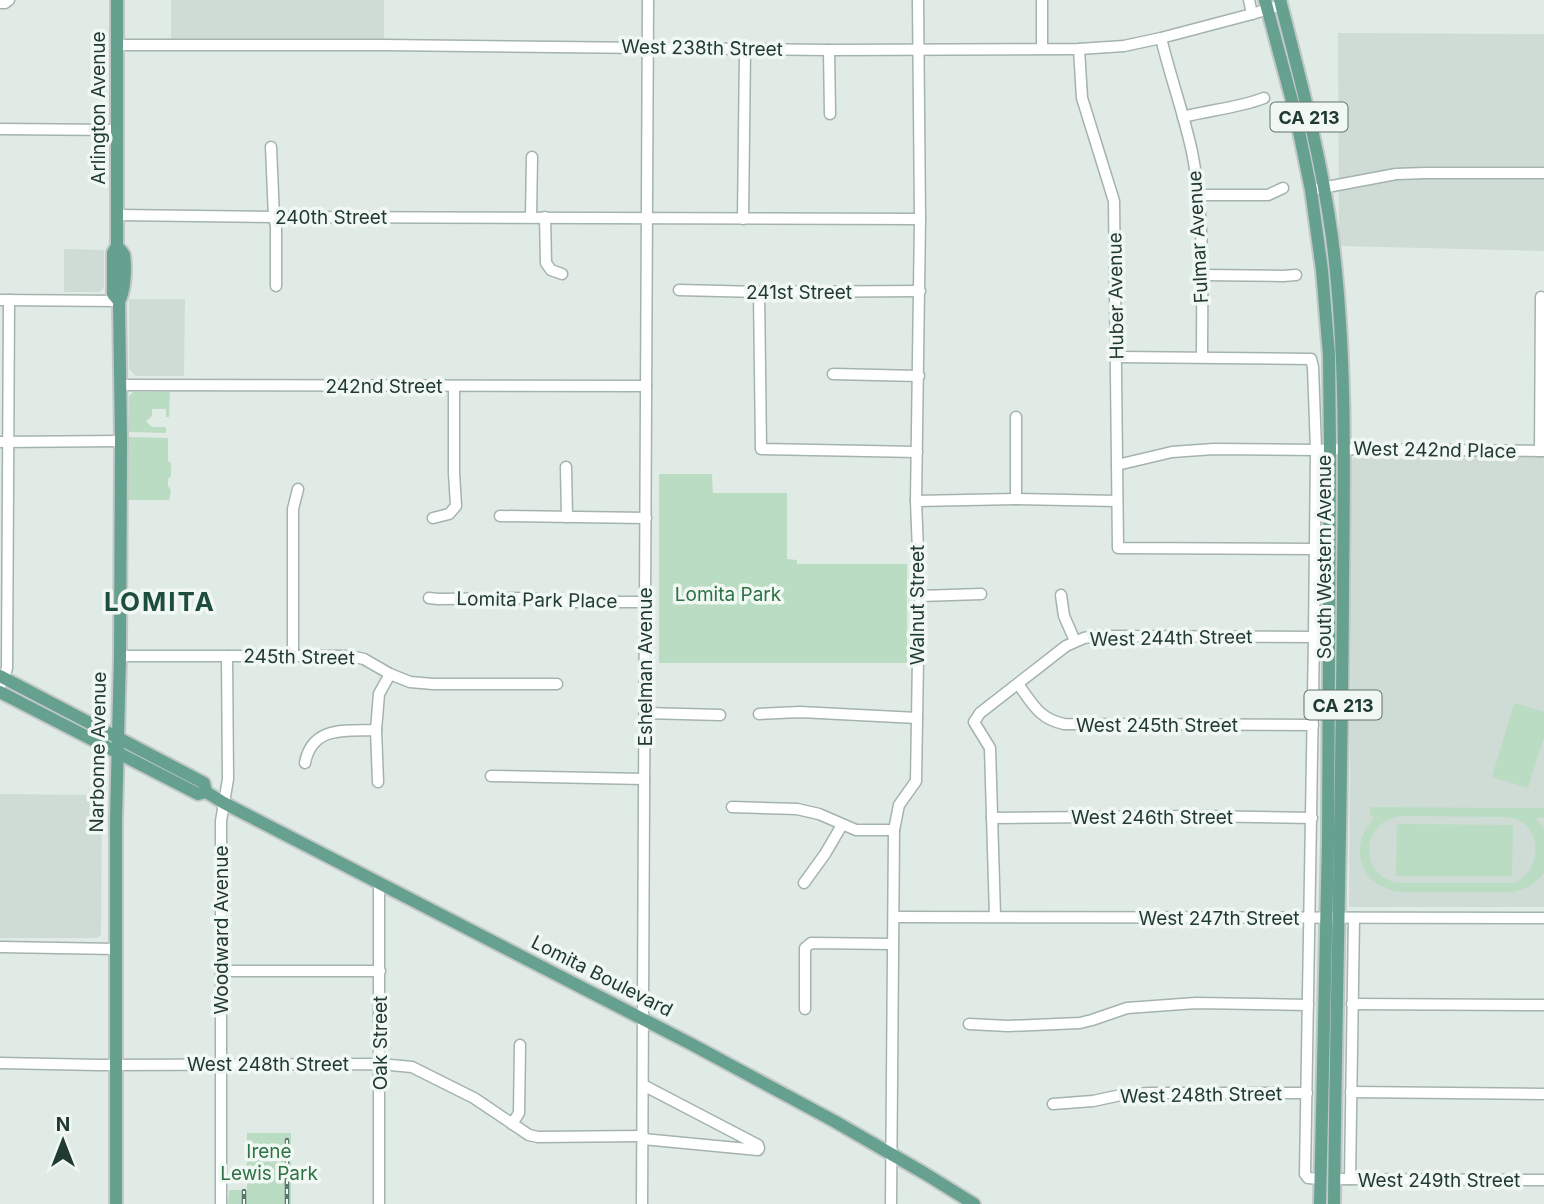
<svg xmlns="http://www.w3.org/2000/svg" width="1544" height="1204" viewBox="0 0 1544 1204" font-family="Inter,sans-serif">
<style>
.built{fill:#cfdbd5}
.green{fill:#badcc2;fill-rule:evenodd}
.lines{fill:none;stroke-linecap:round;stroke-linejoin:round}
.minor-casing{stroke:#a4b3ad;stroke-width:13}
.major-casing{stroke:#c1c8c6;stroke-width:16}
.minor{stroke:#fff;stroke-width:10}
.major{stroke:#66a08f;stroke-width:12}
.rail-casing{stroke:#5c776f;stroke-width:4.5}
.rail{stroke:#f1f8f4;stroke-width:2;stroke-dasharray:5;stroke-linecap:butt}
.labels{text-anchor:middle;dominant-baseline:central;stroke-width:7;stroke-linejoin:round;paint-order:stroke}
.shield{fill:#f1f8f4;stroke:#5f746d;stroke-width:2}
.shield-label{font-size:18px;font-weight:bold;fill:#213b33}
.street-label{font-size:19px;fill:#213b33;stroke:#f1f8f4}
.park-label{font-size:19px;fill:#2c7245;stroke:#f1f8f4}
.district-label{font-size:26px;font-weight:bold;letter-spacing:2px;fill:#1e4d40;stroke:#f1f8f4}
</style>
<rect width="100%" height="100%" fill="#e1ebe6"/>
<g class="built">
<polygon points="171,0 384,0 384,45 171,42"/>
<polygon points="1338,33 1544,34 1544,251 1339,246"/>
<polygon points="64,249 104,250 104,287 100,292 64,292"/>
<polygon points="129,299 185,299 184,376 136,376 129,369"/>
<polygon points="1359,456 1544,457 1544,907 1349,907 1352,461 1354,457"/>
<polygon points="0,794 102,795 101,935 98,938 0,938"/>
</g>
<g class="green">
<polygon points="133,392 170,392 169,417 166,417 166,409 152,409 152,416 146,421 152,427 166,427 166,433 129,432 129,396"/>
<polygon points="129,437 168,438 168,461 171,463 171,476 168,479 168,486 171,490 169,500 128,500"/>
<polygon points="659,474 712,474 713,493 787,493 787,559 797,560 797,564 907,564 907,663 659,663"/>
<polygon points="1514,703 1544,712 1544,737 1528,788 1492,777"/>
<path d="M 1370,807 L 1544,808 L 1544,817 L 1535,818 L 1544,829 L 1544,872 L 1540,878 L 1528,887 L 1514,892 L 1402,892 C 1361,889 1346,846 1375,817 L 1370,816 ZM 1402,816 L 1507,817 C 1544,820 1544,873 1513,883 L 1402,883 C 1358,880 1358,820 1402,816 Z"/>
<polygon points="1397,824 1513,825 1512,876 1396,876"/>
<polygon points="247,1133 291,1133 291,1204 228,1204 229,1190 247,1190"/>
</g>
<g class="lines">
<defs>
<g id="minor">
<polyline points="1249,0 1252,14"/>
<polyline points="0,3 5,3 9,0"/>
<path d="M 1161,38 C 1170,76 1184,114 1192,152 C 1205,216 1202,292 1202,357"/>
<polyline points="117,45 384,45 829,50 1079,49 1124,46 1161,38 1252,14 1281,5"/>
<polyline points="1042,48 1042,0"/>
<polyline points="1079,49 1082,98 1114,201 1118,548 1314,549"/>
<polyline points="829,50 830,114"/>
<path d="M 1183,117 C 1209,110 1238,108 1264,98"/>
<polyline points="0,129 117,130"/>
<polyline points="271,147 274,217 276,226 276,286"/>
<polyline points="1311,190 1396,174 1425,173 1544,173"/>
<polyline points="1198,195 1268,195 1283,188"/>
<polyline points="117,215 274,217 920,219"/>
<polyline points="531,217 532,157"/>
<polyline points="545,217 546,263 551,270 562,274"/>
<polyline points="743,219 745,49"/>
<polyline points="1202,275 1283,276 1296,275"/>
<polyline points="679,290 759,292 920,291"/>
<polyline points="759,292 761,449 917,452"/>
<polyline points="0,300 119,301"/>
<polyline points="1117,357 1311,359 1313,367 1316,450 1314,637 1305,1174 1308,1178 1321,1179"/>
<polyline points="833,374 919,376"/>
<polyline points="121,385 646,386"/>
<polyline points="1016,417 1016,499"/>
<polyline points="0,442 121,441"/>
<polyline points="1540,451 1541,297"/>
<polyline points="1117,465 1172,452 1214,449 1316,450 1344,449 1544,451"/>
<polyline points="566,467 567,517"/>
<polyline points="916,501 1016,499 1117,501"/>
<polyline points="500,516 646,518"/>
<polyline points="433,518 449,514 456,506 454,473 454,386"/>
<polyline points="1061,595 1064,616 1075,641"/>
<polyline points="920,596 981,594"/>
<polyline points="429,598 438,599 528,598 565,602 645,602"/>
<polyline points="120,656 350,656 364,659 390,674 410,682 433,684 557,684"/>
<polyline points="293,656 293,509 298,489"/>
<path d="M 1018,684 C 1032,703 1039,719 1064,724 L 1313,725"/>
<polyline points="0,686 4,678 7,668 9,300"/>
<polyline points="645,713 720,715"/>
<polyline points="759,714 800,712 917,718"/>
<path d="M 305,763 C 312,725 347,731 376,730"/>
<polyline points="491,776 644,779"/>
<polyline points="378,782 376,730 379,694 390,674"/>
<polyline points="732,807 797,809 819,814 856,830 894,830"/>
<polyline points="992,818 1196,816 1312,818"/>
<polyline points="804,883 825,854 842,825"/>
<polyline points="995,916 990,748 974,722 980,713 1066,646 1084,638 1095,636 1314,637"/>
<polyline points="894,917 1544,918"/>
<polyline points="0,947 116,949"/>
<polyline points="221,971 380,971"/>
<polyline points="1352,1004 1544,1005"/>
<polyline points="805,1009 805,948 811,943 893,944"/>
<polyline points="969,1024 1008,1026 1080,1023 1092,1020 1127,1008 1196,1003 1308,1005"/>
<polyline points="0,1063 99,1065 380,1064 412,1067 474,1098 529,1135 538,1137 643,1136"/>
<polyline points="1351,1092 1544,1094"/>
<polyline points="1053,1104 1093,1101 1121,1095 1150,1093 1307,1093"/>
<polyline points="512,1124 519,1113 520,1045"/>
<polyline points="643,1139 758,1150 759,1148 758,1145 643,1085"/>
<polyline points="1334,1179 1544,1180"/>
<polyline points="1350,1179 1354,918"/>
<polyline points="221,1204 221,821 228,779 227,656"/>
<polyline points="379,1204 379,882"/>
<polyline points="642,1204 648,0"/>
<polyline points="891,1204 894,830 899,805 916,781 918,658 920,602 916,501 920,219 918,0"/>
</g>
<g id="major">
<polyline points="117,0 117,246 113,253 113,294 119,301"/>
<polyline points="1265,0 1295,112 1311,190 1322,270 1329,355 1330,449 1328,841 1320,1204"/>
<path d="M 1280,0 C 1300,78 1321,157 1332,237 C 1347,354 1344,472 1343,590 C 1342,795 1336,999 1334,1204"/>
<polyline points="0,676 204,783 206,792 224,803 693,1045 834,1121 924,1173 974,1204"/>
<polyline points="0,692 198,794 206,792"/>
<path d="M 116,1204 L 116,820 L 120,656 L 121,441 L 119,301 C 125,292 126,266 124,255 C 123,252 119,249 117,246"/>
</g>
</defs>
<use href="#minor" class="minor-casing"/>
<use href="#major" class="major-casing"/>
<use href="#minor" class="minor"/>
<use href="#major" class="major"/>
<defs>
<g id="rail">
<polyline points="244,1204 244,1191"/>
<polyline points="287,1204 287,1140"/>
</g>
</defs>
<use href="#rail" class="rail-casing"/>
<use href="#rail" class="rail"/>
</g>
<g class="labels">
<g class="shield">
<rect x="1270.5" y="102.5" width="77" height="29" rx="5"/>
<rect x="1304.5" y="690.5" width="77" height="29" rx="5"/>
</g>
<g class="shield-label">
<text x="1309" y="117">CA 213</text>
<text x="1343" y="705">CA 213</text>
</g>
<g class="street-label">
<text transform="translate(702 48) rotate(1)">West 238th Street</text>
<text transform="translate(98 108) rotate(-90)">Arlington Avenue</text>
<text x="331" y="217">240th Street</text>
<text transform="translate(1198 237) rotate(-93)">Fulmar Avenue</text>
<text x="799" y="292">241st Street</text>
<text transform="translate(1116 296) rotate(-91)">Huber Avenue</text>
<text x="384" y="386">242nd Street</text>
<text transform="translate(1435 450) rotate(1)">West 242nd Place</text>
<text transform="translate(1324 557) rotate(-90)">South Western Avenue</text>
<text transform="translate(537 600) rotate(1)">Lomita Park Place</text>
<text transform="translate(917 605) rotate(-90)">Walnut Street</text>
<text transform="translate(1171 638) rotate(-1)">West 244th Street</text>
<text transform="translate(299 657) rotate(1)">245th Street</text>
<text transform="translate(645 667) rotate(-90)">Eshelman Avenue</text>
<text x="1157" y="725">West 245th Street</text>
<text transform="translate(98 752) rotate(-89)">Narbonne Avenue</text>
<text x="1152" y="817">West 246th Street</text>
<text x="1219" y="918">West 247th Street</text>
<text transform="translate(221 930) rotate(-90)">Woodward Avenue</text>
<text transform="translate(602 976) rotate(27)">Lomita Boulevard</text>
<text transform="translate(380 1043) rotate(-90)">Oak Street</text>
<text x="268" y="1064">West 248th Street</text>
<text transform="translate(1201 1095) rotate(-1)">West 248th Street</text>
<text x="1439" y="1180">West 249th Street</text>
</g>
<g class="park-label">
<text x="728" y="594">Lomita Park</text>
<text x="269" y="1151">Irene<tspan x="269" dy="22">Lewis Park</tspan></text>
</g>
<g class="district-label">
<text x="160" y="601">LOMITA</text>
</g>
</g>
<g transform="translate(63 1141)" stroke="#f1f8f4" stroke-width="5" paint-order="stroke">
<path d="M0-5L12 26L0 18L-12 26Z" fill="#213b33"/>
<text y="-10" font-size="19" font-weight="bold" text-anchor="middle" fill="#213b33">N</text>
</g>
</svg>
